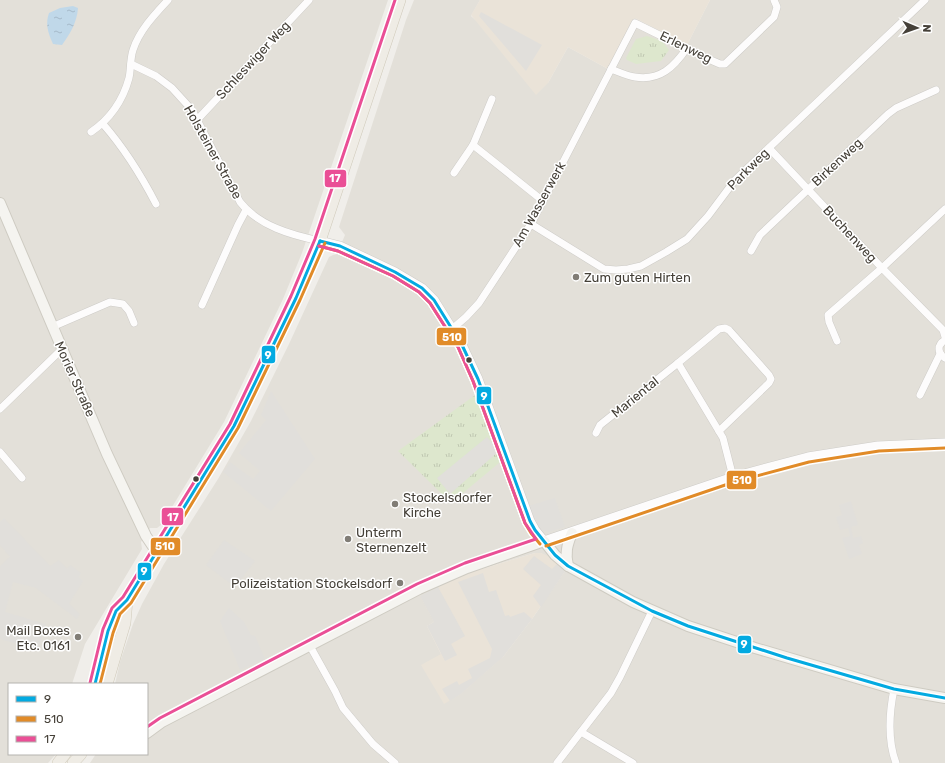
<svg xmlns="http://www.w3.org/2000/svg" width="945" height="763" viewBox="0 0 945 763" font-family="Rubik,sans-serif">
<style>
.residential{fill:#e3e0d9;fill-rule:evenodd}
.commercial{fill:#eae3d8}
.grass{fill:url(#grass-tufts)}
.parking{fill:#e1dfdb}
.water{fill:url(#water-ripples)}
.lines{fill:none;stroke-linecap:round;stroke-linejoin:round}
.minor-casing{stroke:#ceccc8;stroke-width:8}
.tertiary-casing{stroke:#ceccc8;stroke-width:10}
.secondary-casing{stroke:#cecbc2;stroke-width:12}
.primary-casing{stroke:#d0caba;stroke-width:12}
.minor{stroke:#fdfcfc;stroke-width:7}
.tertiary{stroke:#fdfcfc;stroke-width:9}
.secondary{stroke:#f5f4f0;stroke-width:10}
.primary{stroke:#efece5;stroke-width:11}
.bus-1-casing{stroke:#fff;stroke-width:6}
.bus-2-casing{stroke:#fff;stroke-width:6}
.bus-3-casing{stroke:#fff;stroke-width:6}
.bus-1{stroke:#03aae1;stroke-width:3}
.bus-2{stroke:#e18b28;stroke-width:3}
.bus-3{stroke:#ea4f96;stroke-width:3}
.poi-dot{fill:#817d76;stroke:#fff;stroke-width:1.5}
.bus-dot{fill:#454038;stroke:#fff;stroke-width:1.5}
.labels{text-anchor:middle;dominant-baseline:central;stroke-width:3;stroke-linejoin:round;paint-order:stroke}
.street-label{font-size:13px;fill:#454038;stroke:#fff}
.poi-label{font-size:13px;fill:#454038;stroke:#fff;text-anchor:start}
.line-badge{stroke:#fff;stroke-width:1.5}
.badge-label{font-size:11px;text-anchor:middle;font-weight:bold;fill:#fff}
</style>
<defs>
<pattern id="grass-tufts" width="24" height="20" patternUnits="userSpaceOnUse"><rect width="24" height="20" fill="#dde7cd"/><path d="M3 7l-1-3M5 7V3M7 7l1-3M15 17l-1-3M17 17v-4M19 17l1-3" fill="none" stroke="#bfc7b1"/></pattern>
<pattern id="water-ripples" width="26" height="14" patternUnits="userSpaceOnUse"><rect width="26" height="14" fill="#c0d8e9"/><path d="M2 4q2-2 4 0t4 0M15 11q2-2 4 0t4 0" fill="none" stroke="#a6bac9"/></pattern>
</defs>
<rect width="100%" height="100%" fill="#f0eeea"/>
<g class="residential">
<polygon points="0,0 388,0 302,253 283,299 224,422 161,525 157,528 150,528 141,542 142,549 85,644 72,684 9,684 9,754 56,754 48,763 0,763"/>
<path d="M 414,0 L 480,0 L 471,16 L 548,83 L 568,47 L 608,69 L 635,18 L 687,45 L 710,0 L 945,0 L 945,763 L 90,763 L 96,754 L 147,754 L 147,684 L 115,684 L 120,662 L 133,624 L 142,604 L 164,564 L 218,479 L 251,421 L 289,344 L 329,257 L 333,255 L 337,254 L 345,235 L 339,227 L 406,20 ZM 535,553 L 541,553 L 565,571 L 532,619 L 503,657 L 441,654 L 427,626 L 434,622 L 465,574 Z"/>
</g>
<g class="commercial">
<polygon points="480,0 710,0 687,45 635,18 608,69 568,47 548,83 536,95 471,15"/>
<polygon points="535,553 541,553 548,556 565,571 532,619 503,657 461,694 444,704 421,665 441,654 427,626 434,622 420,596 465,574"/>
</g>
<g class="grass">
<polygon points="647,36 662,41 669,50 661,61 636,64 627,60 626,58 636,39"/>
<polygon points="482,390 505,458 451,503 398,451"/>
</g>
<g class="parking">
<polygon points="481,12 542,45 526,71 479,16"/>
<polygon points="271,391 315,459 271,511 223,472 230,462 253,479 260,471 239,453 266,420 261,415"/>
<polygon points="487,437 499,451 450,494 437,478"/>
<polygon points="555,498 565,527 548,532 539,529 533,521 528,506"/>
<polygon points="851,501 858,525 851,527 853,538 861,536 863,543 859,545 862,554 849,559 842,538 850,536 848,528 840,530 836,517 842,515 839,505"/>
<polygon points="4,518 50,566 59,560 67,569 70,565 81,573 79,577 83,581 69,604 80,614 77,619 36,588 13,582 5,612 46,624 38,649 2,640 0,638 0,566 10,557 0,545 0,522"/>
<polygon points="224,540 255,561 235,587 206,565"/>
<polygon points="534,556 552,569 557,564 565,571 541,607 533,596 541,585 523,569"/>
<polygon points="483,573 489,592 496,590 505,616 509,615 510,617 524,612 532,619 503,657 461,694 450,701 442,689 457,681 459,685 472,678 468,669 490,658 492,649 458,582"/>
<polygon points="438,587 465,636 451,644 457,655 445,661 427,626 434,622 420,596"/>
<polygon points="229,608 244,622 251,635 255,636 265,659 240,670 220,621"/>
</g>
<path class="water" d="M 73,6 L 78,8 C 77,22 70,34 62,45 L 53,44 C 48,33 45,24 49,13 L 60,8 Z"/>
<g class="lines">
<defs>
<g id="minor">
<path d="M 131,64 L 156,76 L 172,88 L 192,110 L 240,202 C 259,226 291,235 320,241"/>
<path d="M 611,69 C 619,72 627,76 635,77 C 660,81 674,67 687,48"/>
<polyline points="197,120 309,0"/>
<path d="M 103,124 C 124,148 141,175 156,204"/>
<path d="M 91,132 C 110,119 123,100 129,78 C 131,69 130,59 133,50 C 139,31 154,15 168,0"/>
<polyline points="473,145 543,201"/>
<polyline points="769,148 882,268 943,330 945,337"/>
<polyline points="454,173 473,145 492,99"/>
<polyline points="531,224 604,269 616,270 628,269 641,266 666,252 687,239 708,216 735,180 925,0"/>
<polyline points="751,251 760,235 888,114 896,108 936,90"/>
<polyline points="202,305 238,225 246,210"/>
<polyline points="52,327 110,302 123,304 129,311 134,323"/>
<polyline points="452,329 466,317 479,303 531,224 635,23 706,58 720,64 725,64 774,17 777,7 774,0"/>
<path d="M 945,340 C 937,345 937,353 945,358"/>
<polyline points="837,341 829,322 828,315 882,268 945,209"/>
<polyline points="678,363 719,329 725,328 729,330 769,375 771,379 769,383 719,431"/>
<polyline points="920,395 940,354"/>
<polyline points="0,409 62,349"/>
<polyline points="596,433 600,425 678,363 723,438 733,477"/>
<polyline points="0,452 22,478"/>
<polyline points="310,646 335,691 343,708 373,744 395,763"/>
<path d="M 894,689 C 889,714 887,739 896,763"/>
<polyline points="581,732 633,763"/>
<polyline points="557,763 611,693 620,677 652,611"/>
</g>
<polyline id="tertiary" points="320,241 340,246 395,272 422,288 434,300 462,345 478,379 530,521 535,530 544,541 733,477 808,457 878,446 945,443"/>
<g id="secondary">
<polyline points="0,203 107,454 146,536 156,551"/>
<path d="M 568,566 C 565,553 567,545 572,533"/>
<polyline points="147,733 162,722 419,589 467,568 544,541 555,555 568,566 633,602 688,626 755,648 894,689 945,698"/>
</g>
<g id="primary">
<polyline points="95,684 108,631 116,611 127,600 234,426 296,298 320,241 400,0"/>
<polyline points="107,684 125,623 127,600"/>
<polyline points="58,763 65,754"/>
<polyline points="73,763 81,754"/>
</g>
</defs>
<use href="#minor" class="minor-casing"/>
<use href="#tertiary" class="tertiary-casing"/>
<use href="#secondary" class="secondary-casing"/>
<use href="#primary" class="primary-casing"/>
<use href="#minor" class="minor"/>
<use href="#tertiary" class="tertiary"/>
<use href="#secondary" class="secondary"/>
<use href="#primary" class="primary"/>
<defs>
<g id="bus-1">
<polyline points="320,241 340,246 395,272 422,288 434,300 462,345 478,379 530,521 535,530 555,555 568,566 652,611 688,626 787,658 894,689 945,698"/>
<polyline points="95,684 108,631 116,611 127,600 234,426 296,298 320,241"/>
</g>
<g id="bus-2">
<polyline points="319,246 338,251 393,276 419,292 430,303 458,347 473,381 525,523 531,533 540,544"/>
<polyline points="546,546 734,482 809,462 879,451 945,448"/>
<polyline points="100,684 113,633 120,614 131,603 238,428 300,300 325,243"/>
</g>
<g id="bus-3">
<polyline points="90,683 103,629 112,608 123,597 230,424 291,296 315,239 395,0"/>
<polyline points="147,727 160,718 417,584 465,563 536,539 525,523 473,381 458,347 430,303 419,292 393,276 338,251 319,246"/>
</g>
</defs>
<use href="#bus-1" class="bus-1-casing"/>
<use href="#bus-2" class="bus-2-casing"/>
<use href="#bus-3" class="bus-3-casing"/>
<use href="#bus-1" class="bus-1"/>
<use href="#bus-2" class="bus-2"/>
<use href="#bus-3" class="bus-3"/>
</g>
<g class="poi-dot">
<circle cx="576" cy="277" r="4"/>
<circle cx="395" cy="504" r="4"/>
<circle cx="348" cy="539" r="4"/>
<circle cx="400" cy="583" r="4"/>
<circle cx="78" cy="637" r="4"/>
</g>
<g class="bus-dot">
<circle cx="469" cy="360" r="3.5"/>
<circle cx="196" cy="479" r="3.5"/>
</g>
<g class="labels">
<g class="street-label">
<text transform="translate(686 47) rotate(26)">Erlenweg</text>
<text transform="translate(253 60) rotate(-47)">Schleswiger Weg</text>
<text transform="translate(213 152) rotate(61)">Holsteiner Straße</text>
<text transform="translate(837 162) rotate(-43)">Birkenweg</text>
<text transform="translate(748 169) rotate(-45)">Parkweg</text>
<text transform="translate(539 204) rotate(-61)">Am Wasserwerk</text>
<text transform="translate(850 234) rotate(47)">Buchenweg</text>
<text transform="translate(75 379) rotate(66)">Morier Straße</text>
<text transform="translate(635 397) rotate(-39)">Mariental</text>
</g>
<g class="poi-label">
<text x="584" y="277">Zum guten Hirten</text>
<text x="403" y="497">Stockelsdorfer<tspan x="403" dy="15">Kirche</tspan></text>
<text x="356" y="532">Unterm<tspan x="356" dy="15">Sternenzelt</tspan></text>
<text x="392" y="583" text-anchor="end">Polizeistation Stockelsdorf</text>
<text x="70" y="630" text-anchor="end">Mail Boxes<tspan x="70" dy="15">Etc. 0161</tspan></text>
</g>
</g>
<g class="line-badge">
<rect x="324" y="169" width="23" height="19" rx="4" fill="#ea4f96"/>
<rect x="436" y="327" width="31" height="19" rx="4" fill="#e18b28"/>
<rect x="261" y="345" width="15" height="19" rx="4" fill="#03aae1"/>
<rect x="476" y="386" width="16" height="19" rx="4" fill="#03aae1"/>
<rect x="726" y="470" width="31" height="20" rx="4" fill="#e18b28"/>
<rect x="161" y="507" width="23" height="19" rx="4" fill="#ea4f96"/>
<rect x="150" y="537" width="31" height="19" rx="4" fill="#e18b28"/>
<rect x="137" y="562" width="15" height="19" rx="4" fill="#03aae1"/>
<rect x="737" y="635" width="15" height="19" rx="4" fill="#03aae1"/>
</g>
<g class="badge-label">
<text x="335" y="182">17</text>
<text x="452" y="341">510</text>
<text x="268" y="359">9</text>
<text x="484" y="400">9</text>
<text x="742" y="484">510</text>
<text x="173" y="521">17</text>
<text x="165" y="550">510</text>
<text x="144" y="575">9</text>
<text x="744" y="648">9</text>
</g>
<rect x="8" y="683" width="140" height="72" fill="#ffffff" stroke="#b5b3af"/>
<rect x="16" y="696" width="20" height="6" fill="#03aae1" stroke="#b5b3af"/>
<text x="44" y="703" font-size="12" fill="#454038">9</text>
<rect x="16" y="716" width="20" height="6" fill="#e18b28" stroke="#b5b3af"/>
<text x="44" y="723" font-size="12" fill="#454038">510</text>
<rect x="16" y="736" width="20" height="6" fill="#ea4f96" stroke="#b5b3af"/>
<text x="44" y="743" font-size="12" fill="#454038">17</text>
<g transform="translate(917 28) rotate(92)" stroke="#ffffff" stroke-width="3" paint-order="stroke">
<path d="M0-3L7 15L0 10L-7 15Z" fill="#454038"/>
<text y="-6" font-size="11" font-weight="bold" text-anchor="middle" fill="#454038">N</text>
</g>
</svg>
